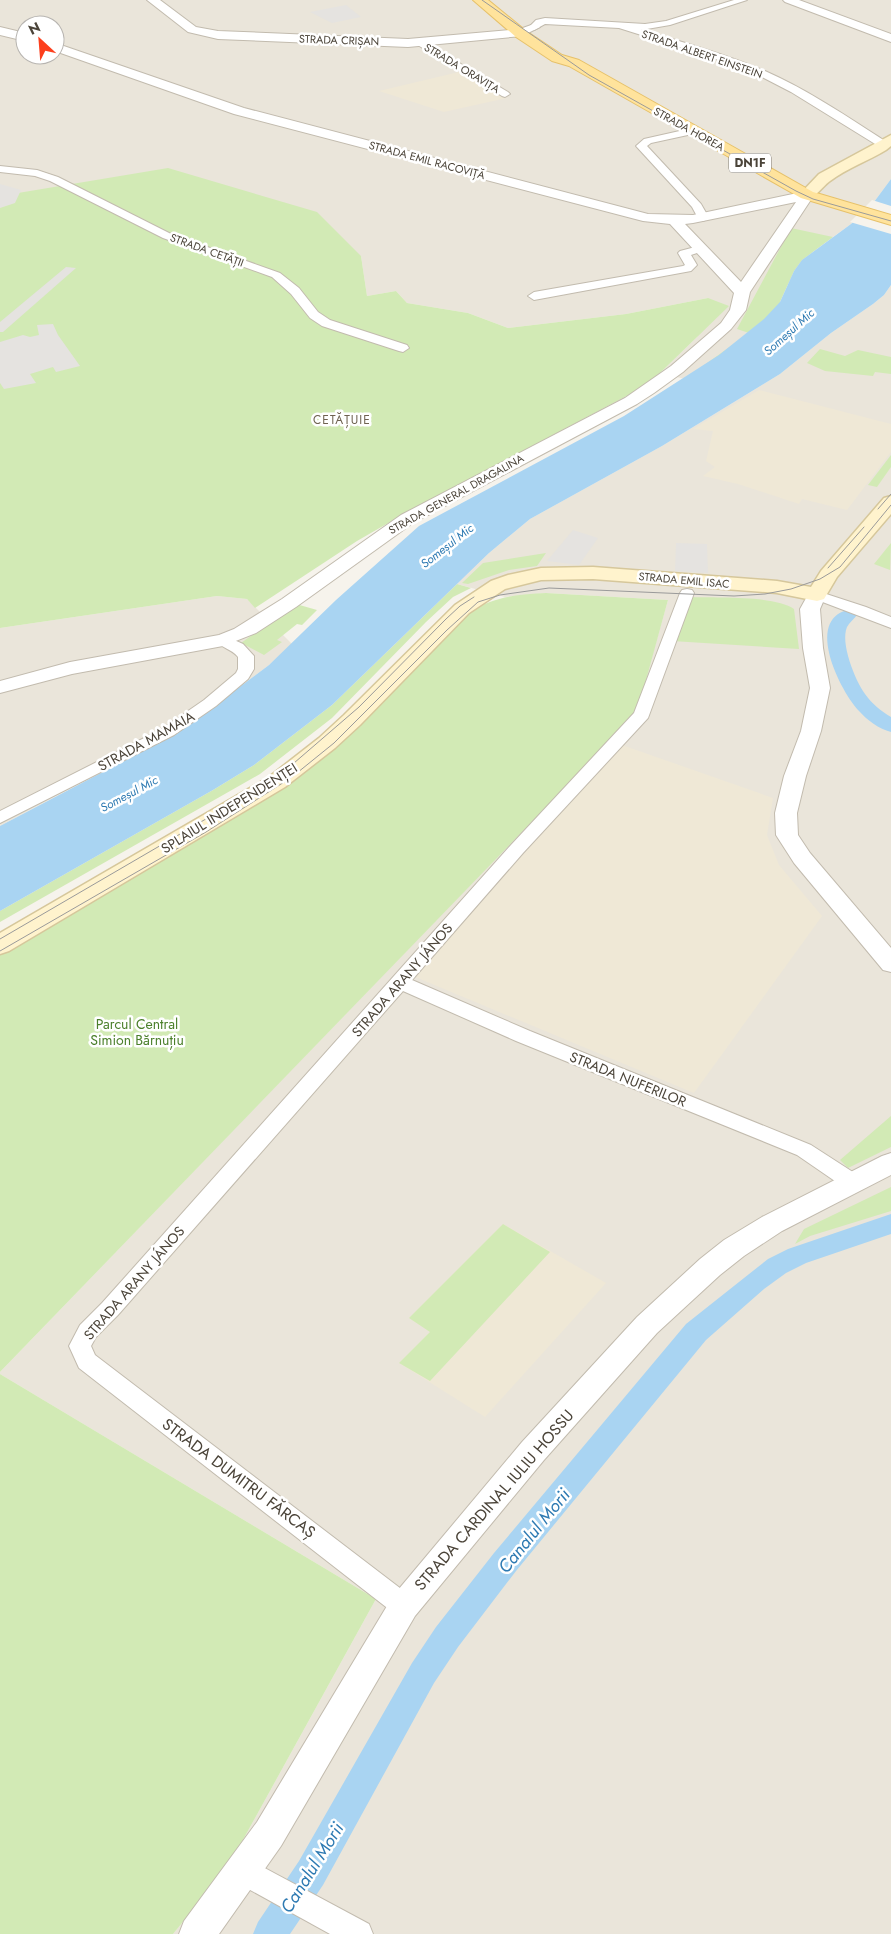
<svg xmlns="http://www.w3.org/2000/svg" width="891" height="1934" viewBox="0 0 891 1934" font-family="Jost,sans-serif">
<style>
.residential{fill:#eae5da;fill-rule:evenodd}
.education{fill:#efe8d6}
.green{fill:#d2eab5}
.parking{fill:#e5e3e0}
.water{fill:#a9d4f2}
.pier{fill:#f6f3ec}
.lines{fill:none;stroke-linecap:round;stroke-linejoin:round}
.canal{fill:#a9d4f2;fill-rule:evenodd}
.minor-casing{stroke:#c2bbae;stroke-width:2}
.tertiary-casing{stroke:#c2bbae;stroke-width:2}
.secondary-casing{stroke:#d6c79b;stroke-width:3}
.primary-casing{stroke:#e6c16a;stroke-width:2}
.minor{fill:#fff;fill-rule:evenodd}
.tertiary{fill:#fff;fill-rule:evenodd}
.secondary{fill:#fff3cd;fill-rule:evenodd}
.primary{fill:#ffe39c;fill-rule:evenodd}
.tram{stroke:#9a9a9a;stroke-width:1}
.labels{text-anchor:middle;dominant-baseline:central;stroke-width:5;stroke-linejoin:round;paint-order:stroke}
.far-street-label{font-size:11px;fill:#4b4439;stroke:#fff}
.shield{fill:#fff;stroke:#817c74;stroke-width:1}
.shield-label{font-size:12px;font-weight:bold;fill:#4b4439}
.far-water-label{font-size:12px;font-style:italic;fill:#2e7ab2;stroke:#fff}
.far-neighbourhood-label{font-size:12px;letter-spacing:1px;fill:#6e6250;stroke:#fff}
.street-label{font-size:14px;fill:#4b4439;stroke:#fff}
.park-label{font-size:14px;fill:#4a7f2a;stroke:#fff}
.near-street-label{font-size:16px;fill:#4b4439;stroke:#fff}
.near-water-label{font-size:18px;font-style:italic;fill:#2e7ab2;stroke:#fff}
</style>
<rect width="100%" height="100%" fill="#f6f3ec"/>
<g class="residential">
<path d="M 0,0 L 891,0 L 891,179 L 874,202 L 851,224 L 812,252 L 794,271 L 790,281 L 764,319 L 741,340 L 685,379 L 660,373 L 697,337 L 708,298 L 626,314 L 508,328 L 468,313 L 407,303 L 396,291 L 367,296 L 361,256 L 0,196 ZM 25,25 L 55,25 L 55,55 L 25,55 Z"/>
<polygon points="891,285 891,1934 173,1934 228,1867 376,1599 0,1374 0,1372 636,713 668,600 546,593 505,597 457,584 489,553 530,519 662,446 780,374 831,333 873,304 884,295"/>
<polygon points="217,596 247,599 292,644 269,665 202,715 173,734 0,826 0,628"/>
</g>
<g class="education">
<polygon points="463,71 507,98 444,112 379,91"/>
<polygon points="759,390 891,424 891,452 847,510 802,499 799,504 738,484 703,476 715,467 706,461 713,431 693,429"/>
<polygon points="622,745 773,798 767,835 779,865 822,916 694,1093 413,976"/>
<polygon points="503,1224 606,1283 485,1417 399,1363 430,1332 409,1318"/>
</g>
<g class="green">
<polygon points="168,168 317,212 361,256 367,296 396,291 407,303 468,313 508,328 626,314 708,298 729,306 660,373 636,391 397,518 357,541 255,608 247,599 217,596 0,628 0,196"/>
<polygon points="791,228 833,237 802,260 794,271 780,302 790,308 685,379 749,333 737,329"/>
<polygon points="820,349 845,356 858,350 891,357 891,374 875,372 873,376 825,371 807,363"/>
<polygon points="891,455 891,467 877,487 868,485"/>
<polygon points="891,543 890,570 874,564"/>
<polygon points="546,553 537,566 509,570 468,584 462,583 483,563"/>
<polygon points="457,584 471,588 453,597 426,622 332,718 260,774 0,922 0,911 213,790 254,765 332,705"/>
<path d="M 546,593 L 668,600 L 637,713 L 0,1372 L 0,954 L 229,821 L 280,788 L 328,754 L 470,612 C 492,597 519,594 546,593 Z"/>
<path d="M 688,597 C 713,598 775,595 794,609 L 799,649 L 672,641 Z"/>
<polygon points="296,604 317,610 302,625 297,624 277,640 282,642 264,655 241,643"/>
<polygon points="891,1116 891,1147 848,1168 840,1160"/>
<polygon points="891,1187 891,1211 810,1236 795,1244 804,1229"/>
<polygon points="503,1224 550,1252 430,1381 399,1363 430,1332 409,1318"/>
<polygon points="0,1374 376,1599 228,1867 173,1934 0,1934"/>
</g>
<g class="parking">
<polygon points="346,5 361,17 332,23 310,12"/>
<polygon points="0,184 21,190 15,203 0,208"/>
<polygon points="66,267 76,268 3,332 0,332 0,322"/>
<polygon points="53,324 58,335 80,366 56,372 53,367 30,374 36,383 4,389 0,383 0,342 23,335 30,337 39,335 37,325"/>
<polygon points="573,530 598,538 579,565 547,561"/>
<polygon points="676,543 707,544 708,573 675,571"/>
</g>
<polygon class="water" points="891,179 891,285 884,295 873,304 831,333 780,374 662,446 530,519 489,553 332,705 254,765 213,790 0,911 0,826 137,754 202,715 269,665 336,600 419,526 624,416 719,355 764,319 780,302 794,271 802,260 851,224 874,202"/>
<polygon class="pier" points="872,200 891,206 891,234 850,222"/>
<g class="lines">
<g class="canal">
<path d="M 848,610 L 854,611 L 857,615 C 854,619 849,623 847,627 C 840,643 855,680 865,694 C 872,704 881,711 891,717 L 891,732 C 879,729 867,720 859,711 C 841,692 804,620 848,610 Z"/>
<polygon points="891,1214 891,1234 806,1263 786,1273 764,1289 706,1340 516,1571 458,1647 434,1683 323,1885 290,1934 253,1934 258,1922 299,1861 412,1663 436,1627 494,1553 686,1324 768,1259 788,1249"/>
</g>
<defs>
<g id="minor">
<path d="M 734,0 L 747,0 L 670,25 L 641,30 C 683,42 725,54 765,71 C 808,90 848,117 888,143 L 889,145 L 888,147 L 880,147 L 791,92 L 760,76 L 708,56 L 619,28 L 545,24 L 534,30 L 529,27 L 536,20 L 545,18 L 645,24 L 666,21 Z"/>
<polygon points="419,39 508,92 510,94 505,97 502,96 416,44 416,40"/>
<polygon points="693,128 698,131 697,133 651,143 647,146 701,204 709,218 703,221 699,220 692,207 636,146 644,139"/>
<polygon points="0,166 37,170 58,177 171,234 280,273 299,288 318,312 330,320 407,345 409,348 403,352 399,351 322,326 310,318 291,294 272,277 163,238 50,181 35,176 0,172"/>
<polygon points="699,246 705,249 703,251 691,255 697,265 691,271 534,300 528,296 534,292 683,266 685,265 678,253 680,251"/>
<polygon points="687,589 692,590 694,593 648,718 523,853 412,980 530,1031 811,1145 859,1176 862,1182 859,1188 852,1190 845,1188 797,1155 516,1041 403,991 118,1315 96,1337 91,1346 95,1355 413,1598 417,1606 413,1614 404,1618 395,1614 79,1368 69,1346 80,1325 102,1303 511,845 634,713 680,593 682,590"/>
<polygon points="817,591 866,607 891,617 891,628 812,598 810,595 812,592"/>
<path d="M 223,635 L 243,644 L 254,656 L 254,669 L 248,679 L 216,706 L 174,735 L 0,823 L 0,811 L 162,729 L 204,700 L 236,673 L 238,669 L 238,657 C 232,649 221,648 215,640 L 218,637 Z"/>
<polygon points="244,1857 369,1924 373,1934 330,1934 234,1881 230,1871 234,1861"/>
</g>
<g id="tertiary">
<polygon points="147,0 160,0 196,27 218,31 408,39 520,29 534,24 540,27 522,36 408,47 218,39 188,32"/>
<polygon points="783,0 799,0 891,34 891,42 785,2"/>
<polygon points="0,27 25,33 25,41 0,35"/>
<path d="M 55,43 L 244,108 L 648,214 L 693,215 L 807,191 L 814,195 L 750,292 L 746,310 L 731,329 L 683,372 L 654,393 L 637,404 L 413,523 L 296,607 L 256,633 L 223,646 L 72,674 L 0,693 L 0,681 L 70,662 L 219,635 L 234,629 L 282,599 L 401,515 L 625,398 L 671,366 L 721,323 L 730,310 L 734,293 L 670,224 L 643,221 L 234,114 L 55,51 ZM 796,202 L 741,282 L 685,224 L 693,223 Z"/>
<polygon points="817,589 824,591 826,595 820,609 823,648 830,688 821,731 806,776 797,813 798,835 810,853 891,948 891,972 883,970 794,863 776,835 775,813 784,776 801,731 810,688 803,648 800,609 810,591"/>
<polygon points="891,1153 891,1175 782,1231 744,1256 720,1275 657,1333 544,1460 415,1616 281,1846 219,1934 179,1934 184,1921 257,1822 393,1596 522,1442 637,1317 700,1259 724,1240 762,1217 882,1156"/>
</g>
<g id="secondary">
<path d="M 891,135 L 891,146 L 886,150 C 868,161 847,168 830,181 C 820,188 815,201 802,198 L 799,195 L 819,174 Z"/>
<polygon points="891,496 891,514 837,577 824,599 817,601 777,593 593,579 541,580 505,589 469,613 360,725 335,748 285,787 9,951 0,954 0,933 269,777 319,738 344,715 455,605 491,581 508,575 541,568 593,567 777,581 811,587 821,571 884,498"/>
</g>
<polygon id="primary" points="473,0 488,0 526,31 562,55 579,60 813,192 891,215 891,225 801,198 569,66 552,61 516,37"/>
</defs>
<use href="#minor" class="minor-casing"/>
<use href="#tertiary" class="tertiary-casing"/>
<use href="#secondary" class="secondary-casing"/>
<use href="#primary" class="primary-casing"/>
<use href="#minor" class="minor"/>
<use href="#tertiary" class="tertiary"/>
<use href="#secondary" class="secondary"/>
<use href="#primary" class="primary"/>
<g class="tram">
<polyline points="482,0 589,75 796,191 813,199 891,221"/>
<polyline points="878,509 891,494"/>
<polyline points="828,568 864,527"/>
<polyline points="0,939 235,802 294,763 359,707 446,619 460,606 474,597"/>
<polyline points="0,951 206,832 292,777 334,743 447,630 478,602 500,595 549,588 734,596 765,594 791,589 820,579 840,567 891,505"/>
</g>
</g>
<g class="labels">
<g class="far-street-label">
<text transform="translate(339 40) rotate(2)">STRADA CRIȘAN</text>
<text transform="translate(702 54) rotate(19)">STRADA ALBERT EINSTEIN</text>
<text transform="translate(462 68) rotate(31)">STRADA ORAVIȚA</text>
<text transform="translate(689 129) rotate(29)">STRADA HOREA</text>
<text transform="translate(427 160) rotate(15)">STRADA EMIL RACOVIȚĂ</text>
<text transform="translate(207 250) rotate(20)">STRADA CETĂȚII</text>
<text transform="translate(456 494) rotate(-29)">STRADA GENERAL DRAGALINA</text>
<text transform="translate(684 580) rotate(5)">STRADA EMIL ISAC</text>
</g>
<rect class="shield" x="729" y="153.5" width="42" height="19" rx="4"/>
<g class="shield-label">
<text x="750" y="163">DN1F</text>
</g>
<g class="far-water-label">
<text transform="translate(789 332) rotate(-42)">Someșul Mic</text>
<text transform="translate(447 546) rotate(-38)">Someșul Mic</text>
<text transform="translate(129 794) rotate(-28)">Someșul Mic</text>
</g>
<g class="far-neighbourhood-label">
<text x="342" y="420">CETĂȚUIE</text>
</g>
<g class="street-label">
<text transform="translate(146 741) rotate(-29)">STRADA MAMAIA</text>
<text transform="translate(229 808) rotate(-32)">SPLAIUL INDEPENDENȚEI</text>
<text transform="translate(402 980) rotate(-49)">STRADA ARANY JÁNOS</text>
<text transform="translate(628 1079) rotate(22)">STRADA NUFERILOR</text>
<text transform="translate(134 1283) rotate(-49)">STRADA ARANY JÁNOS</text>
</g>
<g class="park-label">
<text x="137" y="1024">Parcul Central<tspan x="137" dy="16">Simion Bărnuțiu</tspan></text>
</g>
<g class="near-street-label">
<text transform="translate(239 1478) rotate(37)">STRADA DUMITRU FĂRCAȘ</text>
<text transform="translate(494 1500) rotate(-49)">STRADA CARDINAL IULIU HOSSU</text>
</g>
<g class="near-water-label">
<text transform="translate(534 1531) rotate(-51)">Canalul Morii</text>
<text transform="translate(312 1868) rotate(-58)">Canalul Morii</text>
</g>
</g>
<g transform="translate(40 40) rotate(334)"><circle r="24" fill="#ffffff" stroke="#b7b4b0"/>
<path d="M0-4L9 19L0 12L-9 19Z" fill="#fc3f1d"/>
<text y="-8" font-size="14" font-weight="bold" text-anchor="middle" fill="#4b4439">N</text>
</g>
</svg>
